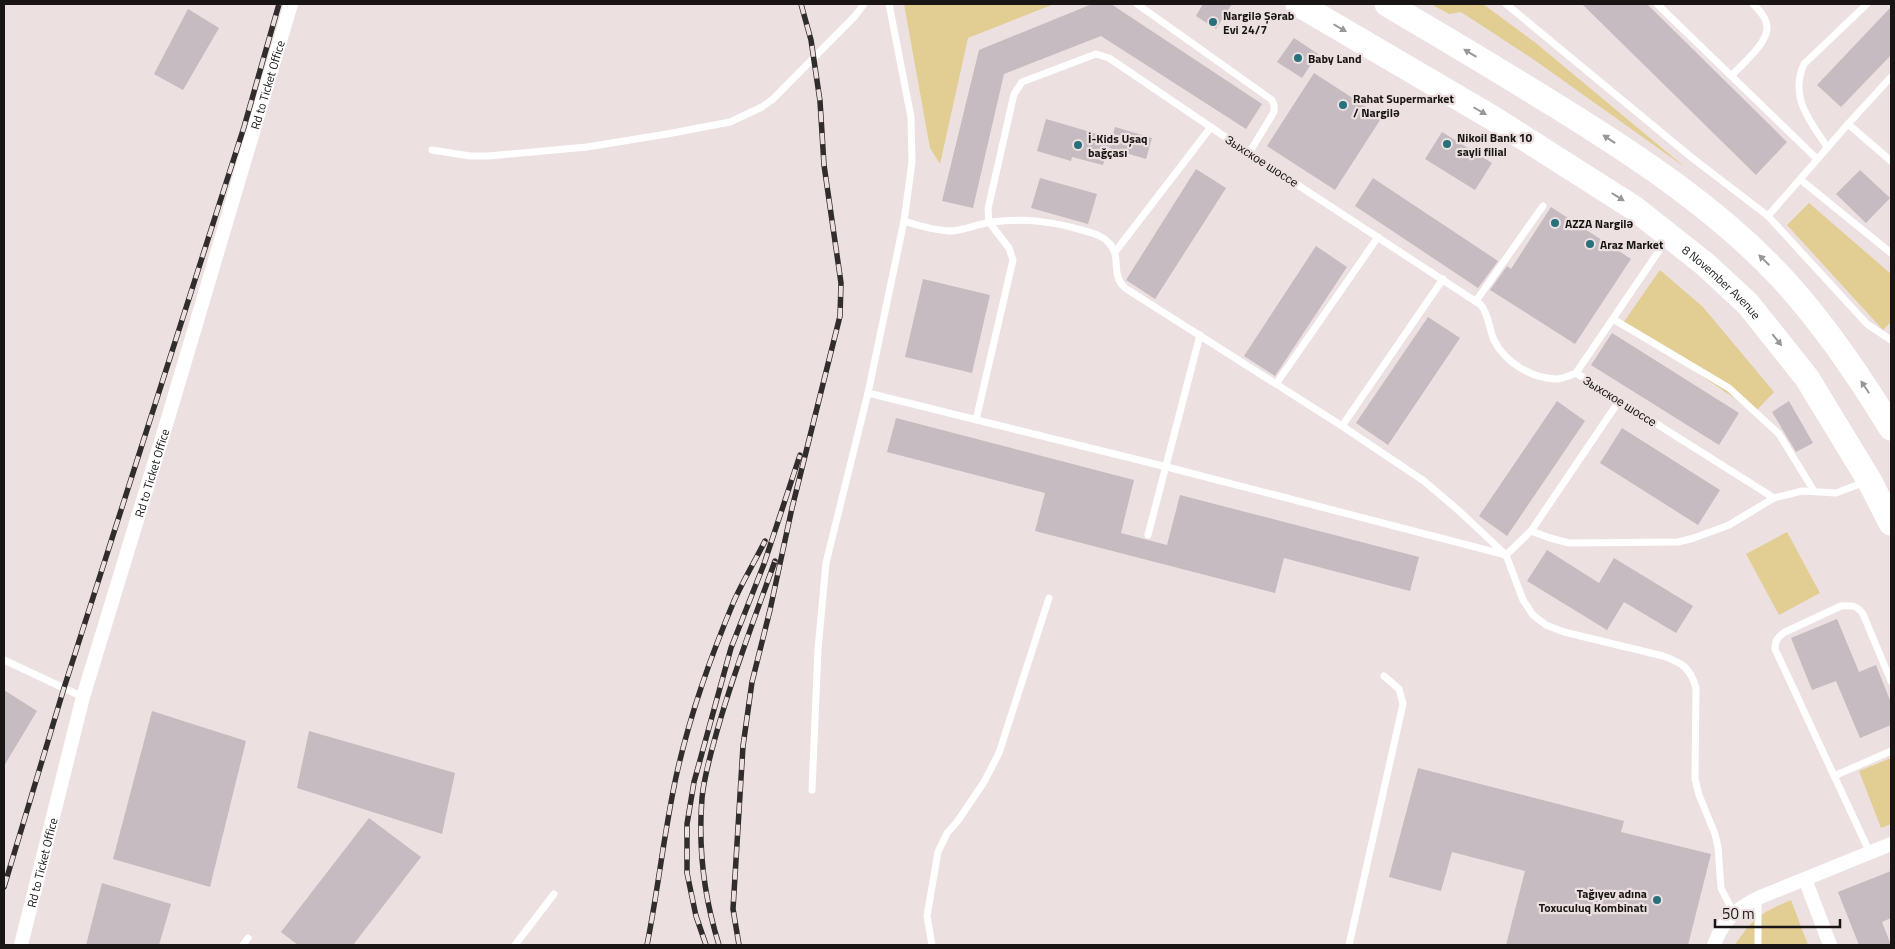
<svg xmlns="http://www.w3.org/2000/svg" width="1895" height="949" viewBox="0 0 1895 949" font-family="'Titillium Web',sans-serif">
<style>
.green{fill:#e2cd93}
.building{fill:#c5bbc0}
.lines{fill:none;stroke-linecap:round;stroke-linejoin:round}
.lane{stroke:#fff;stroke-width:7}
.street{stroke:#fff;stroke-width:14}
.highway{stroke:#fff;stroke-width:25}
.rail-casing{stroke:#322d2d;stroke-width:5.5}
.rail{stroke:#ece1e0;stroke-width:4;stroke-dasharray:11;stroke-linecap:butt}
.oneway{fill:#989696}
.poi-dot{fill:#296f7c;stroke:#ece1e0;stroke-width:2}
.labels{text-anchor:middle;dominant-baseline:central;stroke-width:4.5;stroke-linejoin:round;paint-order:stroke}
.poi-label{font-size:12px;font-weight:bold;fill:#191515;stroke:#ece1e0;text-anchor:start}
.street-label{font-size:12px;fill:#191515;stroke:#ece1e0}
</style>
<rect width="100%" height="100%" fill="#ece1e0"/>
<g class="green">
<polygon points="904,4 1054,4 968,38 940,164 930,148"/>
<polygon points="1431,4 1483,4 1537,44 1686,168 1533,59 1461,12 1449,14"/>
<polygon points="1809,203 1891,274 1891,322 1883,330 1787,225"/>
<polygon points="1660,270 1703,307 1774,392 1755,412 1623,323"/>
<polygon points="1787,532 1820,593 1779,615 1746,554"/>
<polygon points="1891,758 1891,824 1881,828 1859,771"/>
<path d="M 1791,900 L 1808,945 L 1735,945 C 1752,918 1763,912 1791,900 Z"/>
</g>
<g class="building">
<polygon points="1092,4 1111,4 1262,104 1246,129 1101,36 1004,74 973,208 942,201 979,50"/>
<polygon points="1203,4 1232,4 1216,29 1196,16"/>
<polygon points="1582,4 1647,4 1787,142 1756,175"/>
<polygon points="1891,7 1891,55 1841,107 1817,85"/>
<polygon points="188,9 219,28 183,90 154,74"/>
<polygon points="1294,38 1318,54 1302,78 1277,62"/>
<polygon points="1314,73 1382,117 1335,190 1267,146"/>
<polygon points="1046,119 1111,138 1103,165 1072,157 1071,161 1037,151"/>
<polygon points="1115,127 1152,138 1146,159 1109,148"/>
<polygon points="1442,132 1492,163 1475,190 1425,159"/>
<polygon points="1196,169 1226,188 1155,299 1126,280"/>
<polygon points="1860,170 1890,198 1866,223 1836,194"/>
<polygon points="1040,178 1097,194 1088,224 1031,208"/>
<polygon points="1373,178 1498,261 1478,288 1355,206"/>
<polygon points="1551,207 1631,259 1575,344 1490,290 1507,266 1511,269"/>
<polygon points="1316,246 1347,267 1275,376 1244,356"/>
<polygon points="923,279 990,295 972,373 905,357"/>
<polygon points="1428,317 1460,338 1388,445 1356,423"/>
<polygon points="1612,333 1739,413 1719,445 1591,365"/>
<polygon points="1557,401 1585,421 1507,536 1479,516"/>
<polygon points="1789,401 1813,443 1796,452 1772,412"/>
<polygon points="896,418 1134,480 1121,533 1167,545 1180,495 1419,557 1410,591 1284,558 1275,593 1035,531 1045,493 887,452"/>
<polygon points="1622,428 1720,490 1698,525 1600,463"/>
<polygon points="1547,550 1599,583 1614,558 1693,606 1676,633 1624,602 1607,630 1527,581"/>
<polygon points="1837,619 1859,672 1876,665 1891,703 1891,725 1860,738 1836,681 1812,690 1791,638"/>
<polygon points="4,690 37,711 4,766"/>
<polygon points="152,711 246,741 210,887 113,859"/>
<polygon points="309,731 455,773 442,834 297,788"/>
<polygon points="1418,768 1624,821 1621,832 1711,854 1688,945 1506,945 1525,871 1452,852 1441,891 1389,877"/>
<polygon points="369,818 421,857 353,945 298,945 281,932"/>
<polygon points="1891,871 1891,918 1882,922 1891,945 1859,945 1838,892"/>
<polygon points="102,883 171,904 159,945 86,945"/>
</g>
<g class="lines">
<g class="lane">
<path d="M 889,4 L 911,117 L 912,162 L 904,221 C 919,226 934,230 949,231 C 964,231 977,224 991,222 C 1025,218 1049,221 1082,230 C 1092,233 1102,235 1109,243 C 1122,256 1110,274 1125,288 L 1342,426 L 1424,481 L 1458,510 L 1506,555 L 1523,600 L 1533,615 L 1546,625 L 1564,632 L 1663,656 C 1682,663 1690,667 1696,688 L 1695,779 L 1699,795 L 1715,834 L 1718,847 L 1721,888 L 1733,912"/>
<polyline points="1137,4 1272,100 1274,105 1274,112 1249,153"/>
<polyline points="1506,4 1691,157 1768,216 1867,324 1891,340"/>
<polyline points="1657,4 1817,159"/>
<path d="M 1731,76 C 1742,64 1767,44 1767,28 C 1767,18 1759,10 1753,4"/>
<polyline points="1848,124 1891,77"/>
<path d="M 1827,147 C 1810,120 1789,98 1804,64 L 1867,4"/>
<polyline points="432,150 470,156 488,156 587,147 667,134 730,122 762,107 773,99 855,16 864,4"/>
<polyline points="1801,180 1891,253"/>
<polyline points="1768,216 1848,124 1891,161"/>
<polyline points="904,221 868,393 1167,467 1506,555"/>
<polyline points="1115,252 1211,127"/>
<polyline points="1476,301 1543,206"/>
<polyline points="1613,319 1729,388 1779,434 1814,491"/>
<polyline points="1576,373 1667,239"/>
<polyline points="1276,384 1378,237"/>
<path d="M 976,420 L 1013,260 L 1009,248 L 989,222 L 988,209 L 1014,94 L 1022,82 L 1096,54 L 1109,58 L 1249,153 L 1481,305 C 1489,315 1489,329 1494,340 C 1505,363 1533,379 1557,379 C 1563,379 1570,375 1576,373 L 1774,498"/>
<polyline points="1342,426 1443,279"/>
<polyline points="1531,531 1550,538 1569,543 1678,542 1694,538 1729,525 1774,498 1802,491 1836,493 1865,482"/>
<polyline points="1148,535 1200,335"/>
<polyline points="1506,555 1531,531 1619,401"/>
<polyline points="4,660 83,697"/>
<polyline points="1834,776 1891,751"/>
<polyline points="812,790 818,649 826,563 868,393"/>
<path d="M 1870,853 L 1775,649 C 1775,640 1778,637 1785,632 L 1841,606 C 1852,605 1856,605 1863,614 L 1891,681"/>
<polyline points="1758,898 1758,945"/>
<polyline points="243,945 248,938"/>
<polyline points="515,945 554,894"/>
<polyline points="932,945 927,916 938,852 947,833 957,822 984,782 999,753 1049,598"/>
<polyline points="1349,945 1403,704 1399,689 1384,676"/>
</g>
<g class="street">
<polyline points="1805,879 1830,945"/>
<path id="s1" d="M 21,945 L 83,697 L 166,425 L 291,4"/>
<path d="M 1714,945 C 1723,920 1735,910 1758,898 L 1891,844"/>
</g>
<g class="highway">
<path id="s2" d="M 1298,4 L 1491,117 L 1634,208 L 1706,265 L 1748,304 L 1807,378 L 1869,480 L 1891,523"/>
<path d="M 1387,4 C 1444,38 1502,72 1558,107 C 1637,156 1716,208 1780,276 C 1823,322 1858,374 1891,428"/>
</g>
<defs>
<g id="rail">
<polyline points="4,887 64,688 244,127 279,4"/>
<path d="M 647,945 C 658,890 664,833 676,777 C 689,718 710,658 734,601 C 743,581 755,561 765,541"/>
<polyline points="706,945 696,916 687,873 687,824 694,782 731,648 764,564 800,455"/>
<path d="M 719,945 C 704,897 698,848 702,798 C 704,776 711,753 717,731 C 733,674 755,617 775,561"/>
<polyline points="739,945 733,909 743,746 752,682 770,610 792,508 840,316 841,283 824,165 820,101 811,40 801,4"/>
</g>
</defs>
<use href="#rail" class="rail-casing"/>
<use href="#rail" class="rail"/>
</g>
<defs><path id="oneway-solid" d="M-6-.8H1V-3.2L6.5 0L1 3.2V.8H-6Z" transform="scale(1.25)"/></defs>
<g class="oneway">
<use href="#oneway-solid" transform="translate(1340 28) rotate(30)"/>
<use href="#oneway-solid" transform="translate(1470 53) rotate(-149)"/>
<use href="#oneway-solid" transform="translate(1480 111) rotate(30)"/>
<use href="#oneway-solid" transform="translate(1609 139) rotate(-146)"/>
<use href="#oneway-solid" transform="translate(1618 197) rotate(32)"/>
<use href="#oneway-solid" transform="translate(1764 260) rotate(-136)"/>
<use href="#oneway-solid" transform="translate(1777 340) rotate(51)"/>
<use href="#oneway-solid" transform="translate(1865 387) rotate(-124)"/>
</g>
<g class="poi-dot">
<circle cx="1213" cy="22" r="5"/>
<circle cx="1298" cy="58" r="5"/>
<circle cx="1343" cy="105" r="5"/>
<circle cx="1447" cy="144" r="5"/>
<circle cx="1078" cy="145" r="5"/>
<circle cx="1555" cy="223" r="5"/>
<circle cx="1590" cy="244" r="5"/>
<circle cx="1657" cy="900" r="5"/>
</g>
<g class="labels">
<g class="poi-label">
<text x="1223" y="15">Nargilə Şərab<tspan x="1223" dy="14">Evi 24/7</tspan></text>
<text x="1308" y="58">Baby Land</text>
<text x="1353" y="98">Rahat Supermarket<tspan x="1353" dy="14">/ Nargilə</tspan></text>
<text x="1457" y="137">Nikoil Bank 10<tspan x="1457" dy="14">sayli filial</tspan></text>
<text x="1088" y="138">İ-Kids Uşaq<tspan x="1088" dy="14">bağçası</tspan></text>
<text x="1565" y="223">AZZA Nargilə</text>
<text x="1600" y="244">Araz Market</text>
<text x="1647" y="893" text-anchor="end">Tağıyev adına<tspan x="1647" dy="14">Toxuculuq Kombinatı</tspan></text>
</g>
<g class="street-label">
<text stroke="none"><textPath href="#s1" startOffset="895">Rd to Ticket Office</textPath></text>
<text transform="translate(1262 161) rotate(33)">Зыхское шоссе</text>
<text stroke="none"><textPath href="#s2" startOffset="508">8 November Avenue</textPath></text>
<text transform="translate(1620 401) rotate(32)">Зыхское шоссе</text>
<text stroke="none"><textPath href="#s1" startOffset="490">Rd to Ticket Office</textPath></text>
<text stroke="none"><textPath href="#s1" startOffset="85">Rd to Ticket Office</textPath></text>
</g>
</g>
<rect width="1895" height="949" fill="none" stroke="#191515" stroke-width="10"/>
<path d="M1715 919v8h125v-8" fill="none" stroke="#191515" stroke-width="2.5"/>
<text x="1722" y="919" font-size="15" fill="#191515" stroke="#ece1e0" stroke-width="4" paint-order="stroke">50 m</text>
</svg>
